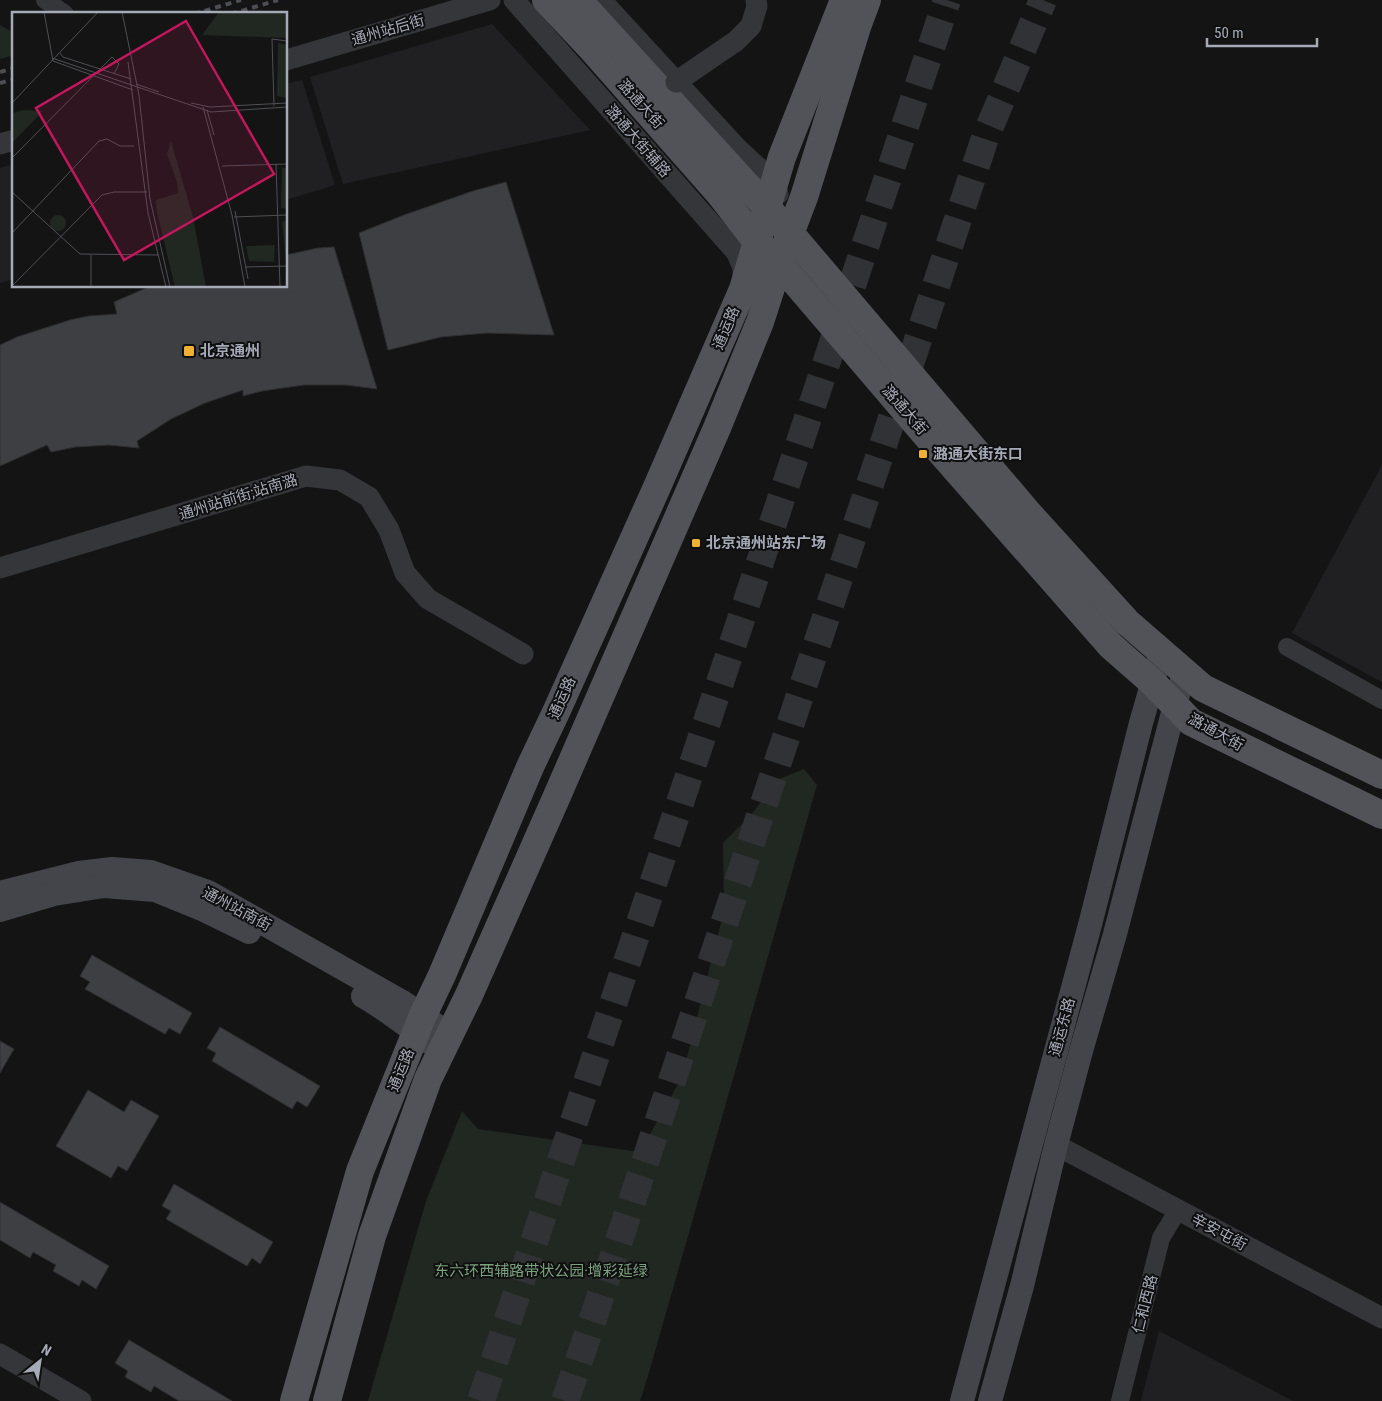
<svg xmlns="http://www.w3.org/2000/svg" width="1382" height="1401" viewBox="0 0 1382 1401" font-family="'Roboto Condensed','Noto Sans SC',sans-serif">
<style>
.built{fill:#202022}
.green{fill:#202821}
.building{fill:#3e3f42;stroke:#2e2e31}
.lines{fill:none;stroke-linecap:round;stroke-linejoin:round}
.motorway-tunnel{stroke:#313235;stroke-width:28;stroke-dasharray:28 14;stroke-linecap:butt}
.minor{stroke:#35363a;stroke-width:18}
.tertiary{stroke:#35363a;stroke-width:21}
.secondary{stroke:#43454a;stroke-width:24}
.primary{stroke:#515359;stroke-width:28}
.rail{stroke:#4c4e53;stroke-width:4;stroke-dasharray:6 5;stroke-linecap:butt}
.tertiary-bridge{stroke:#35363a;stroke-width:21}
.poi-dot{fill:#f0b031;stroke:#0f0f10;stroke-width:2}
.labels{text-anchor:middle;dominant-baseline:central;stroke-width:4;stroke-linejoin:round;paint-order:stroke}
.street-label{font-size:15px;fill:#a5aab6;stroke:#0f0f10}
.poi-label{font-size:15px;font-weight:bold;fill:#a5aab6;stroke:#0f0f10;text-anchor:start}
.park-label{font-size:15px;fill:#7ca17f;stroke:#0f0f10}
.inset-road{fill:none;stroke:#4e5055;stroke-width:1}
.view{fill:#c2185b;fill-opacity:0.15;stroke:#c2185b;stroke-width:2.5}
.inset-edge{fill:none;stroke:#a5aab6;stroke-width:2.5}
</style>
<rect width="100%" height="100%" fill="#141415"/>
<g class="built">
<polygon points="492,24 590,130 343,184 310,77"/>
<polygon points="302,80 335,185 286,200 286,84"/>
<polygon points="14,164 14,279 0,283 0,168"/>
<polygon points="1382,465 1382,682 1292,633"/>
<polygon points="1159,1331 1293,1401 1141,1401"/>
</g>
<g class="green">
<polygon points="0,25 14,33 14,55 0,59"/>
<polygon points="804,769 817,785 648,1376 640,1401 368,1401 426,1201 462,1111 478,1129 640,1152 682,1077 724,911 723,843 751,815 779,779"/>
</g>
<g class="building">
<polygon points="506,182 554,335 487,333 441,337 388,350 359,233 404,215 473,191"/>
<polygon points="334,247 377,389 346,385 304,385 262,391 243,396 243,390 205,403 171,419 137,441 139,448 109,445 75,447 51,452 47,445 0,466 0,345 17,337 70,320 89,316 117,314 114,302 151,286 286,286 286,255 318,248"/>
<polygon points="92,955 192,1013 180,1034 169,1028 165,1034 85,989 90,982 80,976"/>
<polygon points="220,1027 320,1086 307,1107 297,1101 292,1109 212,1061 216,1053 207,1048"/>
<polygon points="0,1041 14,1049 0,1073"/>
<polygon points="88,1090 124,1112 131,1100 159,1116 127,1171 118,1166 111,1178 56,1146"/>
<polygon points="174,1184 273,1242 260,1264 252,1258 247,1266 166,1219 171,1211 162,1206"/>
<polygon points="0,1202 109,1266 96,1289 82,1280 79,1286 53,1271 56,1265 33,1252 30,1258 0,1240"/>
<polygon points="129,1340 232,1401 179,1401 154,1386 151,1392 125,1377 128,1371 115,1363"/>
</g>
<g class="lines">
<g class="motorway-tunnel">
<polyline points="481,1401 947,0"/>
<polyline points="565,1401 578,1364 985,138 1043,0"/>
</g>
<g class="minor">
<polyline points="45,0 65,14"/>
<polyline points="1287,647 1382,700"/>
<polyline points="1120,1401 1161,1238 1178,1210"/>
</g>
<g class="tertiary">
<polyline points="514,0 737,253 743,268 743,285"/>
<polyline points="601,0 738,149 775,183 778,194"/>
<polyline points="286,60 490,0"/>
<polyline points="0,144 14,140"/>
<polyline points="0,568 306,476 340,480 369,497 389,530 405,573 428,599 523,654"/>
<polyline points="1056,1145 1382,1318"/>
<polyline points="0,1354 81,1401"/>
</g>
<g class="secondary">
<polyline points="0,893 79,873 112,869 151,872 208,892 404,1003 450,1035"/>
<polyline points="0,910 54,894 104,886 155,890 204,910 249,932"/>
<path d="M 363,996 C 391,1012 415,1033 442,1051"/>
<polyline points="962,1401 1091,921 1141,723 1161,653"/>
<polyline points="990,1401 1022,1286 1056,1145 1081,1051 1115,934 1175,705 1184,673"/>
</g>
<g class="primary">
<polyline points="546,0 593,50 719,193 757,242 779,263 937,448 1111,646 1152,682 1191,722 1382,815"/>
<polyline points="578,0 790,233 1029,514 1127,622 1203,688 1382,775"/>
<polyline points="294,1401 360,1171 423,1015 442,975 530,767 557,710 657,487 743,289 782,157 844,0"/>
<polyline points="327,1401 372,1236 428,1079 469,995 557,796 717,428 760,322 779,263 804,197 857,27 867,0"/>
</g>
<g class="rail">
<polyline points="194,14 241,0"/>
<polyline points="231,14 278,0"/>
<polyline points="0,72 14,68"/>
<polyline points="0,83 14,79"/>
</g>
<polyline class="tertiary-bridge" points="676,82 736,41 751,26 757,6 756,0"/>
</g>
<g class="poi-dot">
<rect x="183" y="345" width="12" height="12" rx="2.5"/>
<rect x="918" y="449" width="10" height="10" rx="2.5"/>
<rect x="691" y="538" width="10" height="10" rx="2.5"/>
</g>
<g class="labels">
<g class="street-label">
<text transform="translate(388 30) rotate(-16)">通州站后街</text>
<text transform="translate(641 104) rotate(48)">潞通大街</text>
<text transform="translate(638 141) rotate(49)">潞通大街辅路</text>
<text transform="translate(726 328) rotate(-67)">通运路</text>
<text transform="translate(905 410) rotate(49)">潞通大街</text>
<text transform="translate(238 497) rotate(-17)">通州站前街;站南潞</text>
<text transform="translate(562 698) rotate(-66)">通运路</text>
<text transform="translate(1216 732) rotate(29)">潞通大街</text>
<text transform="translate(237 909) rotate(28)">通州站南街</text>
<text transform="translate(1062 1027) rotate(-75)">通运东路</text>
<text transform="translate(401 1070) rotate(-68)">通运路</text>
<text transform="translate(1219 1232) rotate(28)">辛安屯街</text>
<text transform="translate(1145 1304) rotate(-76)">仁和西路</text>
</g>
<g class="poi-label">
<text x="200" y="351">北京通州</text>
<text x="933" y="454">潞通大街东口</text>
<text x="706" y="543">北京通州站东广场</text>
</g>
<g class="park-label">
<text x="541" y="1271">东六环西辅路带状公园·增彩延绿</text>
</g>
</g>
<g transform="translate(12 12)">
<rect width="275" height="275" fill="#141415"/>
<path d="M 207,0 L 275,0 L 275,26 L 190,23 ZM 266,31 L 275,33 L 275,86 L 265,84 ZM 11,98 L 31,99 L 0,131 L 0,101 ZM 159,129 L 181,205 L 194,275 L 163,275 L 145,200 L 144,188 L 166,181 L 165,170 L 155,142 ZM 270,156 L 275,156 L 275,197 L 269,196 ZM38 211a8 8 0 1 1 16 0a8 8 0 1 1-16 0ZM 275,208 L 275,250 L 274,250 L 270,210 ZM 263,233 L 262,250 L 237,249 L 234,234 Z" fill="#202821"/>
<path class="inset-road" d="M 32,0 L 41,49 L 121,78M 110,0 L 127,83 L 138,187 L 158,275M 48,41 L 51,45 L 119,67M 40,46 L 199,100 L 275,95M 116,50 L 136,201 L 154,275M 124,72 L 147,80M 0,91 L 86,0M 179,91 L 198,95 L 275,91M 262,94 L 260,27 L 275,29M 191,95 L 220,203 L 233,275M 195,98 L 202,123M 0,146 L 100,45 L 107,52 L 102,62M 264,152 L 268,275M 210,154 L 275,152M 0,180 L 68,242 L 147,243M 223,199 L 236,267M 222,205 L 275,203M 0,221 L 87,129 L 95,127 L 108,134 L 122,134M 234,255 L 275,254M 0,274 L 90,183 L 102,180 L 135,180M 79,275 L 79,243"/>
<path class="view" d="M 174,9 L 262,162 L 112,248 L 24,96 Z"/>
<rect width="275" height="275" class="inset-edge"/>
</g>
<g transform="translate(40 1361) rotate(30)" stroke="#0f0f10" stroke-width="4" paint-order="stroke">
<path d="M0-4L9 19L0 12L-9 19Z" fill="#a5aab6"/>
<text y="-8" font-size="14" font-weight="bold" text-anchor="middle" fill="#a5aab6">N</text>
</g>
<path d="M1207 38v8h110v-8" fill="none" stroke="#a5aab6" stroke-width="2.5"/>
<text x="1214" y="38" font-size="15" fill="#a5aab6" stroke="#0f0f10" stroke-width="4" paint-order="stroke">50 m</text>
</svg>
